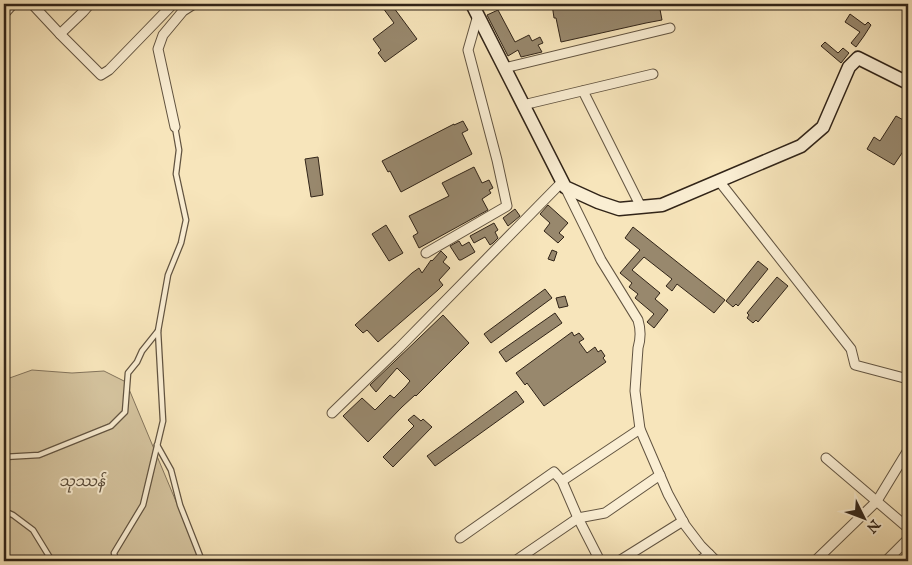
<svg xmlns="http://www.w3.org/2000/svg" width="912" height="565" viewBox="0 0 912 565" font-family="'IM FELL English','Noto Sans Myanmar',serif">
<style>
.green{fill:#d5c49f;stroke:#83745c}
.building{fill:#98886d;stroke:#312418}
.lines{fill:none;stroke-linecap:round;stroke-linejoin:round}
.lane-casing{stroke:#625441;stroke-width:7}
.street-casing{stroke:#625441;stroke-width:11}
.secondary-casing{stroke:#312418;stroke-width:15}
.lane{stroke:#faeed3;stroke-width:4.5}
.street{stroke:#faeed3;stroke-width:9}
.secondary{stroke:#faeed3;stroke-width:12}
.labels{text-anchor:middle;dominant-baseline:central;stroke-width:4;stroke-linejoin:round;paint-order:stroke}
.park-label{font-size:14px;font-style:italic;fill:#5a4c3a;stroke:#faeed3}
</style>
<rect width="100%" height="100%" fill="#f7e5bb"/>
<filter id="stains"><feTurbulence type="fractalNoise" baseFrequency=".004" numOctaves="4"/><feColorMatrix values="0 0 0 0 .2 0 0 0 0 .09 0 0 0 0 .02 0 0 0 .5 -.17"/></filter>
<radialGradient id="worn" r=".72"><stop offset=".6" stop-color="#630" stop-opacity="0"/><stop offset="1" stop-color="#630" stop-opacity=".3"/></radialGradient>
<polygon class="green" points="32,370 72,373 104,371 126,382 198,554 199,561 4,561 4,380"/>
<g class="building">
<polygon points="380,4 391,4 417,39 385,62 378,53 381,50 373,39 394,23"/>
<polygon points="552,4 659,4 662,20 646,23 561,42 556,18 554,18"/>
<polygon points="498,10 515,42 529,35 532,41 540,37 543,43 538,45 542,52 521,57 518,50 508,56 487,15"/>
<polygon points="850,14 865,25 868,22 871,25 864,36 856,47 851,43 860,32 845,22"/>
<polygon points="825,42 838,53 843,48 849,53 841,63 821,46"/>
<polygon points="896,116 907,122 905,124 908,125 908,148 907,152 904,150 894,165 867,149 874,137 880,141"/>
<polygon points="463,121 468,130 462,133 472,154 401,192 390,171 388,172 382,161 454,124 454,125"/>
<polygon points="318,157 323,195 311,197 305,159"/>
<polygon points="474,167 482,183 489,180 493,188 489,190 491,193 482,199 488,210 419,248 413,236 418,233 409,216 449,196 442,183"/>
<polygon points="548,205 568,223 559,233 564,237 558,243 544,231 550,223 540,214"/>
<polygon points="515,209 520,216 508,226 503,218"/>
<polygon points="494,223 498,230 495,232 498,238 493,243 490,245 485,237 474,243 470,236"/>
<polygon points="386,225 403,253 389,261 372,234"/>
<polygon points="633,227 725,300 714,313 677,284 672,291 666,286 672,279 644,257 632,270 660,293 655,299 668,310 654,328 647,322 654,314 635,298 638,294 629,287 632,283 620,273 640,250 625,238"/>
<polygon points="459,241 462,246 469,242 475,252 461,260 459,260 450,246"/>
<polygon points="552,250 557,252 554,261 548,259"/>
<polygon points="441,251 447,257 443,262 450,268 439,280 443,285 438,290 378,342 367,330 363,333 355,325 412,273 419,268 422,273 431,260 432,261"/>
<polygon points="758,261 768,269 738,306 736,304 733,307 726,301"/>
<polygon points="777,277 788,286 758,322 756,320 753,323 747,318 749,315 747,313"/>
<polygon points="545,289 552,298 491,343 484,334"/>
<polygon points="565,296 568,306 559,308 556,298"/>
<polygon points="555,313 562,323 506,362 499,352"/>
<polygon points="443,315 469,343 416,396 415,395 402,407 368,442 343,416 362,398 375,410 390,395 394,398 406,386 410,381 397,368 376,392 370,385"/>
<polygon points="572,332 574,336 579,333 584,339 579,342 587,353 595,347 598,352 601,350 605,356 603,358 606,362 544,406 527,383 525,385 516,373"/>
<polygon points="516,391 524,402 435,466 427,456"/>
<polygon points="414,415 421,421 423,419 432,427 393,467 383,457 414,426 408,420"/>
</g>
<g class="lines">
<defs>
<g id="lane">
<polyline points="157,445 171,470 180,505 202,561"/>
<polyline points="4,457 39,455 111,426 125,412 128,373 137,362 142,351 158,331 168,275 181,243 186,220 176,174 179,150 175,127"/>
<polyline points="4,511 13,515 33,530 52,561"/>
<polyline points="116,561 114,553 143,505 163,421 158,331"/>
</g>
<g id="street">
<polyline points="32,4 60,34 101,75 109,70 173,4"/>
<polyline points="4,14 13,4"/>
<polyline points="60,34 83,12 90,4"/>
<polyline points="504,68 670,28"/>
<polyline points="583,91 641,207"/>
<polyline points="523,105 653,74"/>
<polyline points="175,127 158,49 163,35 183,11 194,4"/>
<polyline points="719,181 851,349 855,365 908,379"/>
<path d="M 565,187 L 601,260 L 638,320 C 641,330 641,338 638,348 L 635,391 L 640,429 L 668,494 L 685,525 L 701,546 L 716,561"/>
<polyline points="426,253 507,206 497,160 468,50 478,15"/>
<polyline points="332,413 399,348 562,182"/>
<polyline points="826,458 908,528"/>
<polyline points="562,481 640,429"/>
<polyline points="460,538 554,472 562,481 578,518 600,561"/>
<polyline points="515,561 578,518 605,513 660,475"/>
<polyline points="619,561 683,521"/>
<polyline points="699,561 709,554"/>
<polyline points="815,561 877,501 908,450"/>
<polyline points="886,561 908,539"/>
</g>
<polyline id="secondary" points="472,4 565,187 598,202 619,209 662,205 801,146 823,127 849,67 858,58 908,83"/>
</defs>
<use href="#lane" class="lane-casing"/>
<use href="#street" class="street-casing"/>
<use href="#secondary" class="secondary-casing"/>
<use href="#lane" class="lane"/>
<use href="#street" class="street"/>
<use href="#secondary" class="secondary"/>
</g>
<g class="labels">
<g class="park-label">
<text x="82" y="482">သုဿန်</text>
</g>
</g>
<rect width="912" height="565" fill="none" stroke="#f7e5bb" stroke-width="20"/>
<rect x="5" y="5" width="902" height="555" fill="none" stroke="#312418" stroke-width="2.5"/>
<rect x="10" y="10" width="892" height="545" fill="none" stroke="#312418"/>
<g transform="translate(864 518) rotate(132)" stroke="#faeed3" stroke-width="4" paint-order="stroke">
<path d="M0-4L9 19L0 12L-9 19Z" fill="#312418"/>
<text y="-8" font-size="14" font-weight="bold" text-anchor="middle" fill="#312418">N</text>
</g>
<rect width="100%" height="100%" filter="url(#stains)"/>
<rect width="100%" height="100%" fill="url(#worn)"/>
</svg>
